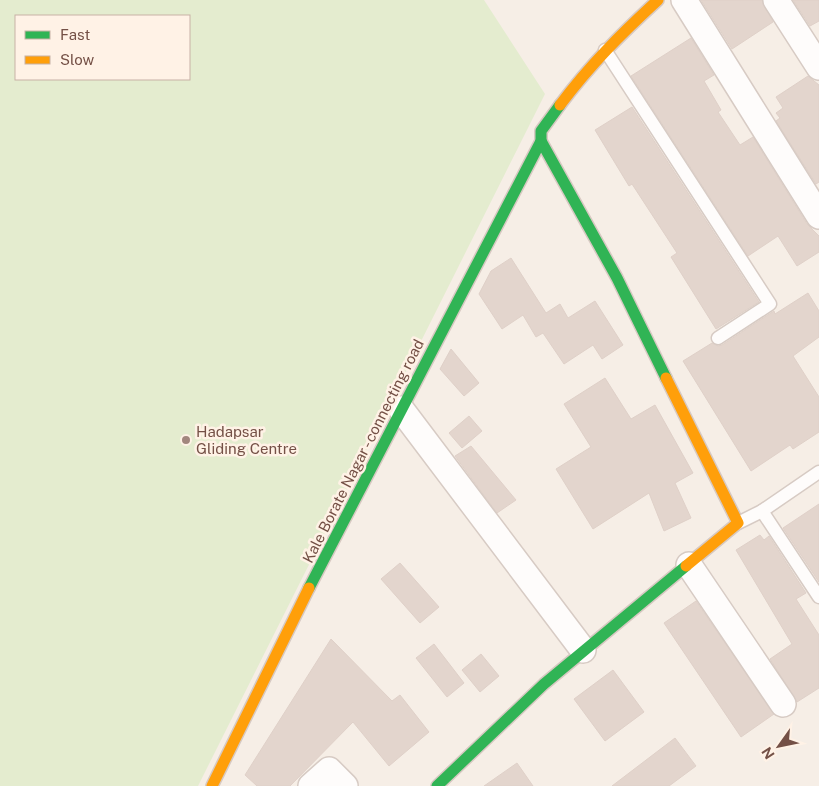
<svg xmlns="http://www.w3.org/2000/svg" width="819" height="786" viewBox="0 0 819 786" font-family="'Public Sans',sans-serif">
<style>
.green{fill:#e4eccf;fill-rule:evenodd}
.building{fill:#e3d5cd;stroke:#dfd0c8}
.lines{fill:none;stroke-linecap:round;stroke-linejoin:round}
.lane-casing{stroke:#d7cbc4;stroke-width:15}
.street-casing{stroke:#d7cbc4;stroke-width:28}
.fast-casing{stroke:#d7c9c2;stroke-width:14}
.slow-casing{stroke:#d7c9c2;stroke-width:14}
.lane{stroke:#fefcfb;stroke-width:12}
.street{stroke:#fefcfb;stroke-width:25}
.fast{stroke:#30b455;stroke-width:11}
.slow{stroke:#ff9f0a;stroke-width:11}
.poi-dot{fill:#a2877e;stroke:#fff2e6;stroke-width:2}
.labels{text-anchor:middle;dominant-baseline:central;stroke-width:5;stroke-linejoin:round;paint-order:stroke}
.poi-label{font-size:15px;fill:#745046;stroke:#fff2e6;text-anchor:start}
.street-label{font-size:15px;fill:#745046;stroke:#fff2e6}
</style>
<rect width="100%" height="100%" fill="#f6eee6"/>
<path class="green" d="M 0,0 L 484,0 L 545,94 L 198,786 L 0,786 ZM 16,16 L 189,16 L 189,79 L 16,79 Z"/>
<g class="building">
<polygon points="701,0 762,0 773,22 732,49"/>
<polygon points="793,0 819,0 819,21 810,26"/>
<polygon points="691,38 714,75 704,81 721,110 718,112 740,145 753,137 807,224 819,236 819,252 797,266 778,236 748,256 631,76"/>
<polygon points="808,76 819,85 819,182 816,184 776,121 780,118 776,113 783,108 776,97"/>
<polygon points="632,107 759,302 716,329 671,257 677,253 632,184 629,186 595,130"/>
<polygon points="511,258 546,313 560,304 568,318 595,301 623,345 602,359 593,345 564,364 543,333 536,337 523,315 502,329 479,294 491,271"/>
<polygon points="808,293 819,311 819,337 793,356 819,397 819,432 793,449 790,445 751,471 683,361 712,343 718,346 722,345 774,311 775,314"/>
<polygon points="451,349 479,383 464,396 440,369"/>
<polygon points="605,378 631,419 655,405 693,473 675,483 691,518 664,531 649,493 593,529 556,469 591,447 564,404"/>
<polygon points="469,416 482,431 462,448 449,433"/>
<polygon points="471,446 516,500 497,513 455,456"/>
<polygon points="819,504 819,582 783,528"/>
<polygon points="760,535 764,540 769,536 806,593 796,599 819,635 819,688 797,702 770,659 792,644 736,550"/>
<polygon points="400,563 439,607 420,623 381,579"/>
<polygon points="696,601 774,714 741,737 664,623"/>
<polygon points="331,639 392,701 400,695 429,732 389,766 353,722 290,786 257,786 245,775"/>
<polygon points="434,644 464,683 447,697 416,658"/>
<polygon points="481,654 499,676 480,692 462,670"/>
<polygon points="613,670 644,712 605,741 574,699"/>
<polygon points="675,738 696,766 669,786 612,786"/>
<polygon points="517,763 533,786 484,786"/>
</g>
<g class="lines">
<defs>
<g id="lane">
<polyline points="605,50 770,304 718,338"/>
<polyline points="762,511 819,597"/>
<polyline points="738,523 762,511 819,472"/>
</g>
<g id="street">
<polyline points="684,0 819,216"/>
<polyline points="776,0 819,67"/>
<polyline points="401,409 583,650"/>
<polyline points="689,565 783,704"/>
<polyline points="311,786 329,770 345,786"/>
</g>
<g id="fast">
<polyline points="541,141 617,278 666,378"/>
<polyline points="309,588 541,141 541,131 560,105"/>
<polyline points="437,786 544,684 686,566"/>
</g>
<g id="slow">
<path d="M 560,105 C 590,65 621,34 658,0"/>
<polyline points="666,378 738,523 686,566"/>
<polyline points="212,786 309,588"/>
</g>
</defs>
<use href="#lane" class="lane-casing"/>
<use href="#street" class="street-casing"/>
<use href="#fast" class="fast-casing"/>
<use href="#slow" class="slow-casing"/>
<use href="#lane" class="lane"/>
<use href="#street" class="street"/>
<use href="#fast" class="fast"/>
<use href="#slow" class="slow"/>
</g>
<circle class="poi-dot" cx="186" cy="440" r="5"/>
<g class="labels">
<g class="poi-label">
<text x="196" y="431">Hadapsar<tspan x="196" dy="17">Gliding Centre</tspan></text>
</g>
<g class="street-label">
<text transform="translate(363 451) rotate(-63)">Kale Borate Nagar - connecting road</text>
</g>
</g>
<rect x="15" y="15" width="175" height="65" fill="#fff2e6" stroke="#c7b1a6"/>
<rect x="25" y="31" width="25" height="8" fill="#30b455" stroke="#c7b1a6"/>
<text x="60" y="40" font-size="15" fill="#745046">Fast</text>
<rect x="25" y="56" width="25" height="8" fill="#ff9f0a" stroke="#c7b1a6"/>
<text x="60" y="65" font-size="15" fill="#745046">Slow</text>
<g transform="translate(779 746) rotate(237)" stroke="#fff2e6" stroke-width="4" paint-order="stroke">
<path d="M0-4L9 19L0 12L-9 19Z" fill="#745046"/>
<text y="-8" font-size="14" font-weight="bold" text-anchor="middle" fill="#745046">N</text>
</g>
</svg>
